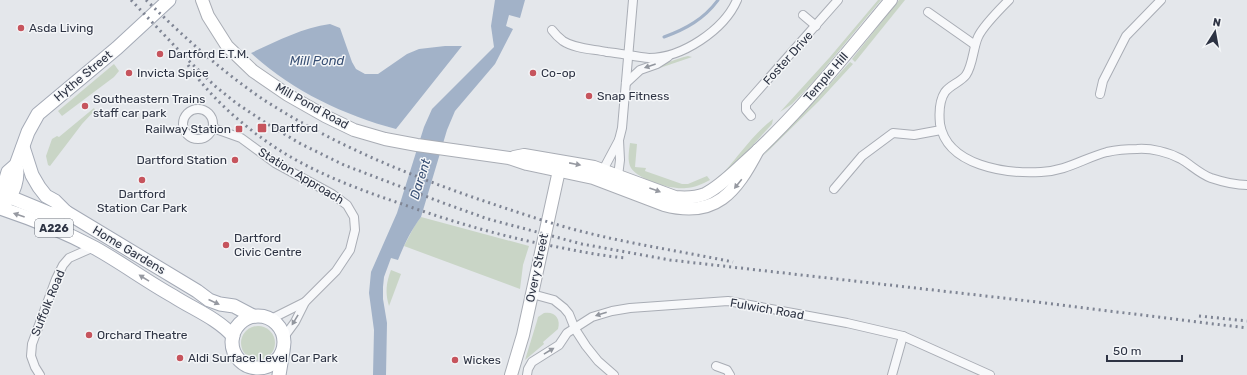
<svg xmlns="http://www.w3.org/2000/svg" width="1247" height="375" viewBox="0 0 1247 375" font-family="Rubik,sans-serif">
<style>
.green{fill:#c9d5c6}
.water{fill:#a2b2c8}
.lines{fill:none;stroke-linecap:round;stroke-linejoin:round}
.stream{stroke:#a2b2c8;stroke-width:3}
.street-casing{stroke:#a9adb5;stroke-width:10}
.secondary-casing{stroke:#a9adb5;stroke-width:14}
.primary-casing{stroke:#a4aab6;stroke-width:15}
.street{stroke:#f7f8fa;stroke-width:8}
.secondary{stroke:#fff;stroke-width:12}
.primary{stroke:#fff;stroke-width:13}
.rail{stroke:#7f8594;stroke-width:3;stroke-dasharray:2 4;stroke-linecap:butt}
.oneway{fill:#92969e}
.oneway2{fill:#9699a1}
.poi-dot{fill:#c6545d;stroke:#f4f6f8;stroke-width:1.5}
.labels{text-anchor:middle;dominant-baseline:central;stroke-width:3;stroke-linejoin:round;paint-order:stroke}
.shield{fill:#f4f6f8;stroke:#696e79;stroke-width:1}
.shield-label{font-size:11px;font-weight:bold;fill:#2d3343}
.poi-label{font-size:12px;fill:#2d3343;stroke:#f4f6f8;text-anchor:start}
.street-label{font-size:12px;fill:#2d3343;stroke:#f4f6f8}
.water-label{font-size:13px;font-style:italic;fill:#395074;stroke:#f4f6f8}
</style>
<rect width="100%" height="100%" fill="#e4e7eb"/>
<g class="green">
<polygon points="878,0 881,0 813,82 792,104 780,112 830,57"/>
<polygon points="899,0 905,0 855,62 852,59"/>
<path d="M 688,56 L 692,57 L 648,72 L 646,70 C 661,66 674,59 688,56 Z"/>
<path d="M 850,62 L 853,64 L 819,101 L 763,156 C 790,123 822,94 850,62 Z"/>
<polygon points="114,64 119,71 114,77 62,116 58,111"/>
<polygon points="94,108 95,110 82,124 50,166 48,165 46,156 52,139 57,136 59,137"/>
<path d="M 773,119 L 772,124 L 725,176 L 702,191 L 689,192 C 715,187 725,171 740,153 C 750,141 761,128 773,119 Z"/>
<path d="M 630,143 L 637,144 L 635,167 L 646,168 L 645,171 L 682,184 L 688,184 L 707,176 L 710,180 C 702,184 694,188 686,188 C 672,190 639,180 631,168 C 627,161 629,151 630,143 Z"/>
<polygon points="421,217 529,246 523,265 520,289 404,246 415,225"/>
<path d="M 391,270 L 401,274 L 389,306 C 385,293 386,283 391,270 Z"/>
<path d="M 544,313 C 555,311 561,319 558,329 L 543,342 L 544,344 L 525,360 L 537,321 L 538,317 Z"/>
<circle cx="258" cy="343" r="17"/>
</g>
<g class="water">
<path d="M 495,0 L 525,0 L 520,18 L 509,15 L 506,26 L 513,29 L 495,64 L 455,111 L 447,130 L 421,217 C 411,230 404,245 398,260 L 391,258 L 384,277 L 383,287 L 383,299 L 387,323 L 386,375 L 373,375 L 374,330 L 369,293 L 371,272 L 397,213 L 424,127 L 432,109 L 494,47 L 491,26 Z"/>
<path d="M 330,24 L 340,28 L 352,62 L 356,69 L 365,74 L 378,74 L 407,54 L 419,49 L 445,46 L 462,46 L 396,129 C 343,115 291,90 251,53 C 277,41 302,28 330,24 Z"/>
</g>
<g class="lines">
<path class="stream" d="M 664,37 C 686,29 704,19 718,0"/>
<defs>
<g id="street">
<path d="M 1009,0 C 1000,9 983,26 978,37 C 973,48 973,65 966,75 C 961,82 950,85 945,92 C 939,101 939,114 940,124 C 947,166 1006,174 1041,172 C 1067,171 1084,158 1107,152 C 1116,150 1128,149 1137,149 C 1151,148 1168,152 1181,159 C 1191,165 1200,174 1211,178 C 1223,182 1235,185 1247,185"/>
<polyline points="928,12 975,45"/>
<polyline points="803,15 816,26"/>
<path d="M 552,30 C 555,34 559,38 563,41 C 575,49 593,49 607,52 C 619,53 637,57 649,58 C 682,58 724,30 737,0"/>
<polyline points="626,83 640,70 657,64 668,57"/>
<polyline points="1100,94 1103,81 1126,36 1161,0"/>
<circle cx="198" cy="124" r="15"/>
<polyline points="751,116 746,110 746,104 838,0"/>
<polyline points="213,128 241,138 275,163 332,194 347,205 354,217 355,230 350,250 336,271 305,302 295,322 284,337"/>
<polyline points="605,174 603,170 619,140 622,128 633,0"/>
<polyline points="614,179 618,176 620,160 619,140"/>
<polyline points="834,189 862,156 893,133 914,135 941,130"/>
<polyline points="532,294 554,300 564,308 569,314 575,329 586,346 598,361 614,375"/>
<polyline points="271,319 305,302"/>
<polyline points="716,366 727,370 730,375"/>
<polyline points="40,375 35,367 31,356 32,344 56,279 63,265 69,258 94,247"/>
<polyline points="527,375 528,369 532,362 559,345 567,333 592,317 612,311 630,308 728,301 847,323 903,336 990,375"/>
<polyline points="892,375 903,336"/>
</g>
<g id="secondary">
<path d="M 202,0 L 208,16 L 227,46 L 253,71 L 288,95 L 325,116 L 354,130 L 385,139 L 417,145 L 509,158 L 527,164 L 593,178 L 664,205 C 716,219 736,192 758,150"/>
<path d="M 514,157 L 524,155 L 594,167 L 675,197 C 685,198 695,198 705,194 C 719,187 731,175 743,164 C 798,115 844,56 891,0"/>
<polyline points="511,375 523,335 558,175 559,164"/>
</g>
<g id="primary">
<polyline points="23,147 32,175 39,187 46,196 55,201 66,212 197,291 209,300 220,304 234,306 253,316"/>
<polyline points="0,195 10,197 51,214 66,212"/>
<polyline points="0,198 8,172 16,165 28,132 38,114 117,48 169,0"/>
<path d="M 4,203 C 14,194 19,178 16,165"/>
<path d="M 0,208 C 33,219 65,232 95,248 C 122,263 146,281 173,296 C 193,309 217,318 233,336"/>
<circle cx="258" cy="342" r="26"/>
<polyline points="279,375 283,351"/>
</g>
</defs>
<use href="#street" class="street-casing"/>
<use href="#secondary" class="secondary-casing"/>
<use href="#primary" class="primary-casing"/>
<use href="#street" class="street"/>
<use href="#secondary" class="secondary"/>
<use href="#primary" class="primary"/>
<g class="rail">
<polyline points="131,0 189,61 215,86 236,103 269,125 301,144 344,165 446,204 488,219 582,244 670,260 1012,299 1247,328"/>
<path d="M 146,0 C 183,36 221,71 264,100 C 331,143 403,173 478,199 C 514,211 551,224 588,233 C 636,245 685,252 733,262"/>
<path d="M 188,65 C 210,97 241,124 273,146 C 312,172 357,189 402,204 C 450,221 497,235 547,245 C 574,250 600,256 627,258"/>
<polyline points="1199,316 1247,321"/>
</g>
</g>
<defs><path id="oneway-solid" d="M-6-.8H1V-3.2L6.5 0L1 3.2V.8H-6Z"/></defs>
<g class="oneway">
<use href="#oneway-solid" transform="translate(650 66) rotate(161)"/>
<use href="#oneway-solid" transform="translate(601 314) rotate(162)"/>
<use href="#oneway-solid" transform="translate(295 320) rotate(121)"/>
<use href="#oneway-solid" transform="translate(549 351) rotate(-31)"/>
</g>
<g class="oneway2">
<use href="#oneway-solid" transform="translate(575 164) rotate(11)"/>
<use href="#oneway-solid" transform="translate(738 184) rotate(129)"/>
<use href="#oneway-solid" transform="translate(655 190) rotate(20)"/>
<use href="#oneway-solid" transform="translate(19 215) rotate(-161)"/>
<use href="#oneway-solid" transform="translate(144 278) rotate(-148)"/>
<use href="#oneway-solid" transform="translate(214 302) rotate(24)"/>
</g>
<g class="poi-dot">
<circle cx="21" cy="28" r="4"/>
<circle cx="160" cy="54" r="4"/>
<circle cx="129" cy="73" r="4"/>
<circle cx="533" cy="73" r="4"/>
<circle cx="589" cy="96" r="4"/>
<circle cx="85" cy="106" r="4"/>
<rect x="257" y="123" width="10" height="10" rx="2"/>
<rect x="235" y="125" width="8" height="8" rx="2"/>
<circle cx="235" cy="160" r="4"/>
<circle cx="142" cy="180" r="4"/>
<circle cx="226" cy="245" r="4"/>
<circle cx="89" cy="335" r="4"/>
<circle cx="180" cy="358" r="4"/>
<circle cx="455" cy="360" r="4"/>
</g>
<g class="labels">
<rect class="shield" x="35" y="219" width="38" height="18" rx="3"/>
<g class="shield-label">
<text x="54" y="228">A226</text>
</g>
<g class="poi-label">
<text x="29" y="28">Asda Living</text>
<text x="168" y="54">Dartford E.T.M.</text>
<text x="137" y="73">Invicta Spice</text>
<text x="541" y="73">Co-op</text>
<text x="597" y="96">Snap Fitness</text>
<text x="93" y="99">Southeastern Trains<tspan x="93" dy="14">staff car park</tspan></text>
<text x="271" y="128">Dartford</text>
<text x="231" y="129" text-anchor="end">Railway Station</text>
<text x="227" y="160" text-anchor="end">Dartford Station</text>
<text x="142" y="194" text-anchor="middle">Dartford<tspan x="142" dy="14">Station Car Park</tspan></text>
<text x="234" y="238">Dartford<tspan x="234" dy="14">Civic Centre</tspan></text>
<text x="97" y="335">Orchard Theatre</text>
<text x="188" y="358">Aldi Surface Level Car Park</text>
<text x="463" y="360">Wickes</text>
</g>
<g class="street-label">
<text transform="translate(788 58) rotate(-48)">Foster Drive</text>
<text transform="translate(83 76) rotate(-40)">Hythe Street</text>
<text transform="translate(826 77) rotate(-49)">Temple Hill</text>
<text transform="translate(312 106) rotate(29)">Mill Pond Road</text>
<text transform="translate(301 176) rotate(31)">Station Approach</text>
<text transform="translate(129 250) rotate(31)">Home Gardens</text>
<text transform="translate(537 268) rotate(-78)">Overy Street</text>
<text transform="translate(48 303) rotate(-68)">Suffolk Road</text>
<text transform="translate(767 309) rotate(10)">Fulwich Road</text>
</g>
<g class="water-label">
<text x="317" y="60">Mill Pond</text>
<text transform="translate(420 179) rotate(-73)">Darent</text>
</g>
</g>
<g transform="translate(1215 32) rotate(11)" stroke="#f4f6f8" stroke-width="3" paint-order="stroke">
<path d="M0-3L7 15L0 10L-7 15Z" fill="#2d3343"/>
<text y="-6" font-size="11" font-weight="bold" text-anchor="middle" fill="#2d3343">N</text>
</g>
<path d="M1107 355v6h75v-6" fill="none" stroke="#2d3343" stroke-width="2"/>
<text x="1113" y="355" font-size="12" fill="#2d3343" stroke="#f4f6f8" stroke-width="3" paint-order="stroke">50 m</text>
</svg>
